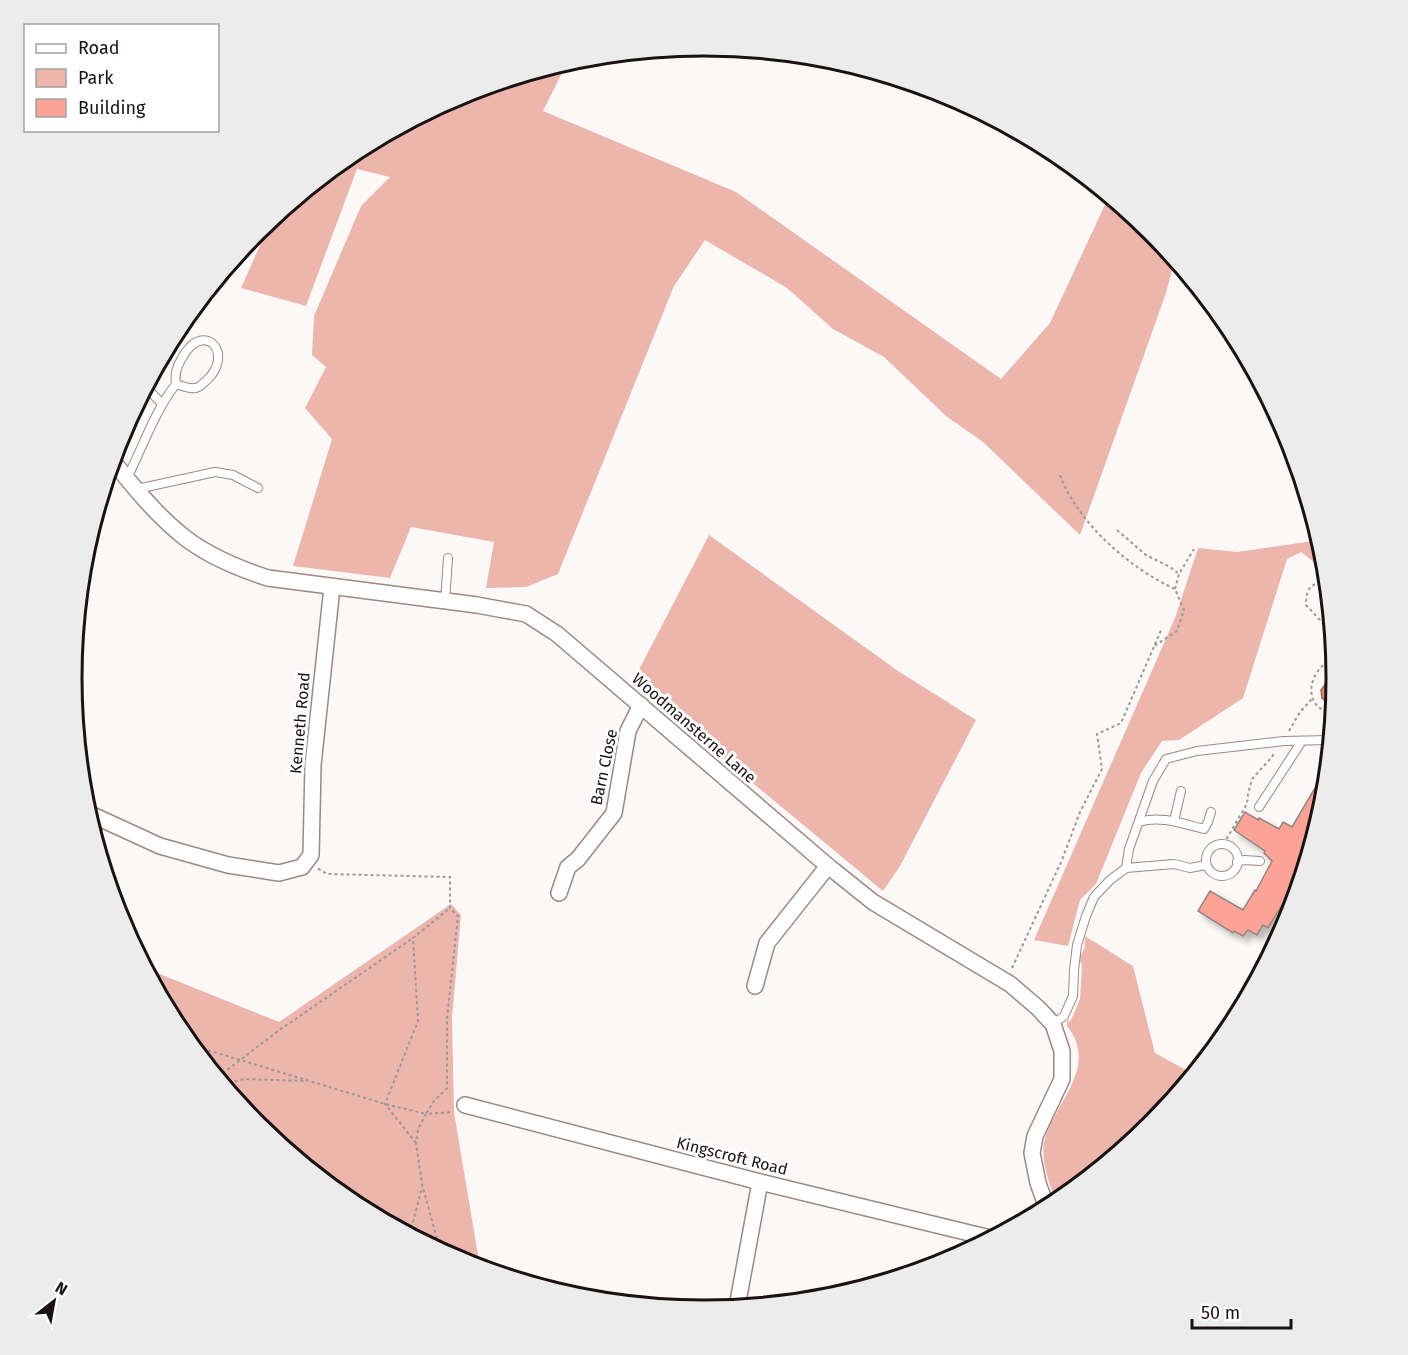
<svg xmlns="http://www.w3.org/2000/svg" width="1408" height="1355" viewBox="0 0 1408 1355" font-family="'Fira Sans',sans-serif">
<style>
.green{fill:#ecb6ad}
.water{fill:#dc887b;stroke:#a2655b;stroke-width:1.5}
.building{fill:#faa396;stroke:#978480;stroke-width:1.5;filter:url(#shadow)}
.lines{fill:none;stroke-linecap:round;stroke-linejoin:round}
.lane-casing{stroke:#9c8885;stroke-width:10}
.street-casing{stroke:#9c8885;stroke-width:18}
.path{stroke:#9c9796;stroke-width:2;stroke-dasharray:3 3;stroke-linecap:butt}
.lane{stroke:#fff;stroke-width:8}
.street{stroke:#fff;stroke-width:15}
.labels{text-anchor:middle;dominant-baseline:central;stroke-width:6;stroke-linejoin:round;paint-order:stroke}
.street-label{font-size:16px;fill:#191211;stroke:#fff}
.rim{fill:none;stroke:#191211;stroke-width:3}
</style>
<defs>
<filter id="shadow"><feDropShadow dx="5.5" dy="5.5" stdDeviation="3" flood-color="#0004"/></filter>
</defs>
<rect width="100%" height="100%" fill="#fcf8f7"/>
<g class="green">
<polygon points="568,61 543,111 736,192 1001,379 1050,323 1109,196 1151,231 1175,259 1166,293 1080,535 983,442 946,416 884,357 833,329 787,288 705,240 674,286 558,574 526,587 486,588 494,542 411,527 390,578 293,566 332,439 305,408 326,367 312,355 314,316 361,206 390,177 357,169 306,306 241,288 271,221 269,220 353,151 462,93"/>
<polygon points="709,535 898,671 976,720 900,866 883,891 632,683"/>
<polygon points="1320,540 1324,554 1325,563 1314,562 1301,552 1287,559 1243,698 1179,740 1162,741 1141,773 1096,884 1080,900 1068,946 1034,940 1175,618 1198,548 1237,552"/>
<polygon points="451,904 461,915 452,1018 454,1112 480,1267 462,1262 352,1203 257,1124 178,1029 145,968 279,1022"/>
<path d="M 1085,936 L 1133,966 L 1155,1053 L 1193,1074 L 1151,1125 L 1056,1203 C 1050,1184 1039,1158 1045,1138 C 1056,1102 1099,1066 1067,1026 L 1067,1020 L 1069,1022 L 1071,1020 L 1080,999 L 1082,965 C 1077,957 1081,956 1084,949 C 1085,946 1085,940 1085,936 Z"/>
</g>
<polygon class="water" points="1336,677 1334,702 1327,702 1322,698 1321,690 1327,682"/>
<polygon class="building" points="1328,766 1324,801 1294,899 1288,895 1268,928 1263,925 1257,935 1248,930 1243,936 1234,931 1233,933 1198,911 1210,891 1243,910 1255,890 1256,891 1272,861 1264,853 1265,851 1234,830 1245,812 1258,820 1259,818 1279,829 1283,822 1292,827"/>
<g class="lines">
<defs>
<g id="lane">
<polyline points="146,387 162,404"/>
<path d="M 127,478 C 143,447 154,412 176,384 C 174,372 178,364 185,353 C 206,322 234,354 207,380 C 203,383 199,388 195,388 C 189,389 182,386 176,384"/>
<polyline points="137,489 215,472 233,475 258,488"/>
<polyline points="445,601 448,558"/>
<polyline points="1259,807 1302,741"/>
<polyline points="1174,821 1181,791"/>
<path d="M 1139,822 C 1160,815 1183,824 1204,829 L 1208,822 L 1211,812"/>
<circle cx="1222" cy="860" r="16"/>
<polyline points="1237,862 1244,860 1260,861"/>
<polyline points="1126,868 1129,849 1153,781 1166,759 1197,751 1284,741 1330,740"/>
<polyline points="1053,1024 1064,1016 1073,996 1074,970 1077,945 1086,916 1094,897 1110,880 1126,868 1174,864 1190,868 1206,865"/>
</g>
<g id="street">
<path d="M 112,460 C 132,485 153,511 178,532 C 203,554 237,568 268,578 L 477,605 L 526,614 L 557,634 L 828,866 L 873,902 L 1010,984 L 1038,1008 L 1053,1024 L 1062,1051 L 1062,1079 L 1035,1136 L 1032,1153 L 1038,1183 L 1047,1208"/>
<polyline points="88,813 160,846 228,865 279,873 302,867 311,855 313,765 332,587"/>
<polyline points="559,893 568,867 578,859 614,813 628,731 641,705"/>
<polyline points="755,986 767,943 828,866"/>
<polyline points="465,1105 760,1182 990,1238"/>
<polyline points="737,1307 760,1182"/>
</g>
</defs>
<use href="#lane" class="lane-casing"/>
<use href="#street" class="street-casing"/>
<g class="path">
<path d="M 1060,475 C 1077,522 1129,568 1175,589 L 1184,610 L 1177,631 L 1154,646"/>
<polyline points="1117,530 1146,555 1170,567 1179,574"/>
<path d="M 1327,583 C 1310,582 1306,589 1306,605 L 1332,633"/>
<polyline points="1175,589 1179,574 1194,549"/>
<polyline points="1329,660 1334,648"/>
<path d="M 1333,713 C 1299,708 1309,666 1335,659"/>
<polyline points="1289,731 1300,712 1312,699"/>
<polyline points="1228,845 1227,838 1247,804 1248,794 1252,779 1272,757 1274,753"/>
<polyline points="1012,968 1062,860 1080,812 1102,769 1097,734 1121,723 1162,628"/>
<polyline points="191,1045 385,1104 426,1114 434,1101 447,1088 447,1019 458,916 450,908 450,877 327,874 317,868"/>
<polyline points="218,1077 278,1031 413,938"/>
<polyline points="223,1084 244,1079 307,1081"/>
<polyline points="416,1143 385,1104 418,1021 413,938 450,908"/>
<polyline points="410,1234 422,1187"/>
<polyline points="440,1250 422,1184 416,1143 418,1129 426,1114 453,1112"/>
</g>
<use href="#lane" class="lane"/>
<use href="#street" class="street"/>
</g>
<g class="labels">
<g class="street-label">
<text transform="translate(300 723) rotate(-85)">Kenneth Road</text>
<text transform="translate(694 728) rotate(41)">Woodmansterne Lane</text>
<text transform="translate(604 767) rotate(-78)">Barn Close</text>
<text transform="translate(732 1156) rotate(14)">Kingscroft Road</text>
</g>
</g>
<path d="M0 0H1408V1355H0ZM82 678a622 622 0 1 1 1244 0a622 622 0 1 1-1244 0Z" fill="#edecec" fill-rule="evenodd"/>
<path class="rim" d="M82 678a622 622 0 1 1 1244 0a622 622 0 1 1-1244 0Z"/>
<rect x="24" y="24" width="195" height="108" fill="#ffffff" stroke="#a3a0a0" stroke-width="1.5"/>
<rect x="36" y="44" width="30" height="9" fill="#ffffff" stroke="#a3a0a0" stroke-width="1.5"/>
<text x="78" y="54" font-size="18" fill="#191211">Road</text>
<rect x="36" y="69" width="30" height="18" fill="#ecb6ad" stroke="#a3a0a0" stroke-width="1.5"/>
<text x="78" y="84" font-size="18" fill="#191211">Park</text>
<rect x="36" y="99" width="30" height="18" fill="#faa396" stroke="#a3a0a0" stroke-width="1.5"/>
<text x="78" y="114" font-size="18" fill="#191211">Building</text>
<g transform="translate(54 1301) rotate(31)" stroke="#ffffff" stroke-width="4.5" paint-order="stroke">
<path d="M0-4.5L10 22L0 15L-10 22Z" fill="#191211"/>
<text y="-9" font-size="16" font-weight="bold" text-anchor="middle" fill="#191211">N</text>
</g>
<path d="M1192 1319v9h99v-9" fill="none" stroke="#191211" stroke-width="3"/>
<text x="1201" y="1319" font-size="18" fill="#191211" stroke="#ffffff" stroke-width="4.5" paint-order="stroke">50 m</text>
</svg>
